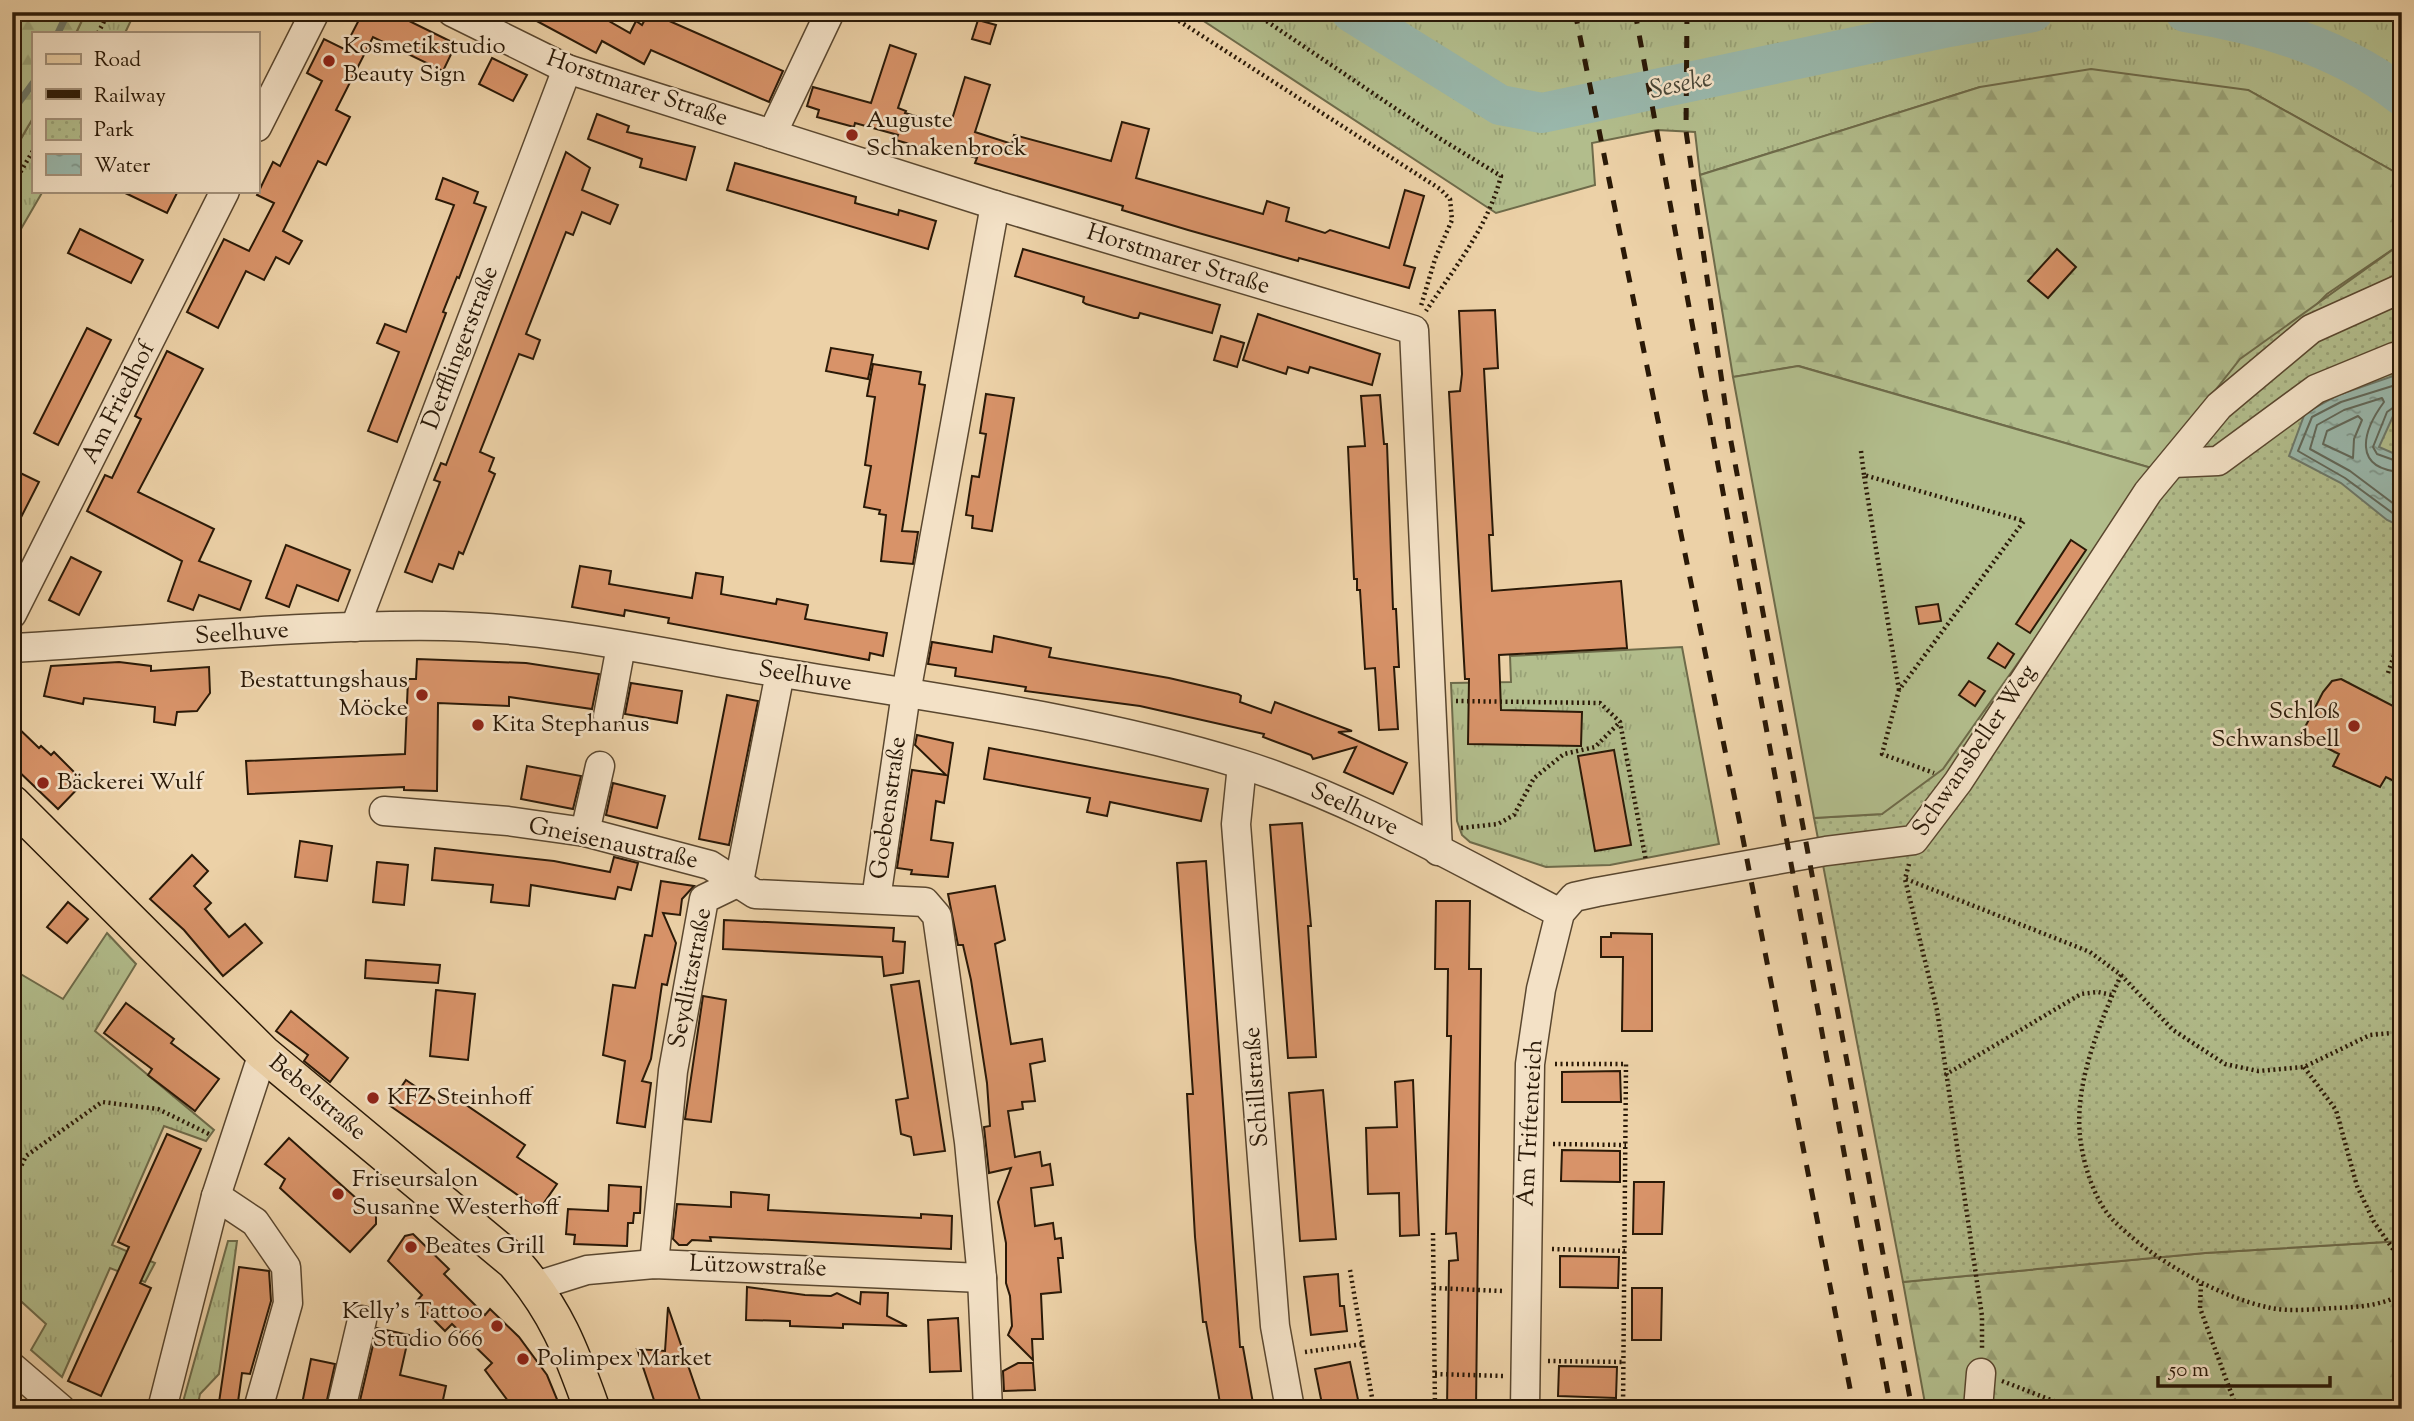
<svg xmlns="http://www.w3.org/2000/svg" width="2414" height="1421" viewBox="0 0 2414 1421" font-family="'Sorts Mill Goudy',serif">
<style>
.grass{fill:url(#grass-tufts);stroke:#6e6b4a;stroke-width:2}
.forest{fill:url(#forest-firs);stroke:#6e6b4a;stroke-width:2}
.park{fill:url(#park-dots);stroke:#6e6b4a;stroke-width:2}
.garden{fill:#b2bd8c;stroke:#6e6b4a;stroke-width:2}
.water{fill:url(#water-ripples);stroke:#6d7869;stroke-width:2}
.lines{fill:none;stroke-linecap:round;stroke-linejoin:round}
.shore{stroke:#626859;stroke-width:2}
.stream{stroke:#6d7869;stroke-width:7}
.river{stroke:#99b7ab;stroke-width:40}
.building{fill:#d89369;stroke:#2a1907;stroke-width:2}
.minor-casing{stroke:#5a472f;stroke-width:31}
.major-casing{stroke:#2a1907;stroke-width:38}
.path{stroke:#2a1907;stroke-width:4.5;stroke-dasharray:2 3.5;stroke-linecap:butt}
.minor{stroke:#f3e1c6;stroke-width:28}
.major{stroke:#ecd1a7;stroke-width:35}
.rail{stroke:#2a1907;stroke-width:5;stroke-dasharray:12 12;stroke-linecap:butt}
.poi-dot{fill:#8f2418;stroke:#f3e1c6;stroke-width:2.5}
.labels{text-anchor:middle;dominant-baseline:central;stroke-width:5;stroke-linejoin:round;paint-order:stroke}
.poi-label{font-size:24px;fill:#2a1907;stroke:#f3e1c6;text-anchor:start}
.street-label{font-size:24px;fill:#2a1907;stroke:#f3e1c6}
.water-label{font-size:26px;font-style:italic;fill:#4b4838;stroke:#f3e1c6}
</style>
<defs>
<pattern id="grass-tufts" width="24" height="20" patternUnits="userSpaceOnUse" patternTransform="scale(1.75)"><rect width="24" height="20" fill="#b2bd8c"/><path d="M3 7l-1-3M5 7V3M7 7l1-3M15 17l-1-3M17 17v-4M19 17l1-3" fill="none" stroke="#99a277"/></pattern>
<pattern id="forest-firs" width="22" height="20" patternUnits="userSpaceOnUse" patternTransform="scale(1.75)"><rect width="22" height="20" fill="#b2bd8c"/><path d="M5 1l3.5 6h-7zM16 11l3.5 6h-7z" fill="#99a277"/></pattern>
<pattern id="park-dots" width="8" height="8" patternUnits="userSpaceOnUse" patternTransform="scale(1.75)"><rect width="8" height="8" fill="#b2bd8c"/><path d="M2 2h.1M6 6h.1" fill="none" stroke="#99a277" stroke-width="1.8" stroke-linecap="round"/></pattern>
<pattern id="water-ripples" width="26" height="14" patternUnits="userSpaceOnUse" patternTransform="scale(1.75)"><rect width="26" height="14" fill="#99b7ab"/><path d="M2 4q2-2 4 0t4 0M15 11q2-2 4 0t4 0" fill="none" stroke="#7d9489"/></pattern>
</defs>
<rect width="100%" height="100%" fill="#ecd1a7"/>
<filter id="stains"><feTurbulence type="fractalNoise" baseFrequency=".00286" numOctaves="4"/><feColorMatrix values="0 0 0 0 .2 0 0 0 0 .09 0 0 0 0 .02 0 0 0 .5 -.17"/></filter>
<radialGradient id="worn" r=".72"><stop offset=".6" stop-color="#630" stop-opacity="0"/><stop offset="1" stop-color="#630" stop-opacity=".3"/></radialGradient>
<g class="grass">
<polygon points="86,12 135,12 125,33 76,33"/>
<polygon points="1190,12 1552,12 1568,21 1606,12 2400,12 2402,176 2248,90 1980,87 1700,175 1695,132 1657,130 1592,143 1595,185 1496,213"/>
<polygon points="33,118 33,191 43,191 18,234 12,239 12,154"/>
<polygon points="1682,647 1719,844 1610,865 1546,867 1470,842 1462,835 1457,821 1451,683 1511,682 1510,656"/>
<polygon points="107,933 136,964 95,1031 214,1130 206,1141 164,1126 112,1245 155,1263 145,1282 110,1268 62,1377 31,1350 46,1324 12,1293 12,969 63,999"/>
<polygon points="228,1241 237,1241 219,1374 200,1394 197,1409 181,1409"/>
</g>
<g class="forest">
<polygon points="12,12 86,12 76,33 33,33 33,118 12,154"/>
<polygon points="2091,69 2248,90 2402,176 2402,243 2327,294 2155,469 1799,366 1733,377 1700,175 1980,87"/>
<polygon points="2402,1241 2402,1409 1926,1409 1903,1282 2205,1253"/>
</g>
<polygon class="park" points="2402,243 2402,1241 2205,1253 1903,1282 1814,818 1882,814 2240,359"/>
<polygon class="garden" points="1798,366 2155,469 1943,769 1882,814 1814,818 1733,377"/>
<polygon class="water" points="2393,376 2402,376 2402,417 2394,414 2379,447 2402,457 2402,527 2387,520 2341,483 2289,456 2305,413 2338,395"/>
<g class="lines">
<g class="shore">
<polyline points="2402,383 2341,402 2312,417 2298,451 2345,478 2402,520"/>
<polyline points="2402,409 2394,407 2387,412 2373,447 2377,454 2402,463"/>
<polygon points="2358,416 2362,420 2354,439 2353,458 2323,444 2327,431"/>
<path d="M 2402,472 C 2352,469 2362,432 2384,402 L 2382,398 L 2344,410 L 2317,425 L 2310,449 L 2350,471 L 2402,510"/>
</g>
<g class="stream">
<polyline points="58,33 68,12"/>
<polyline points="12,112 33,83"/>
</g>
<g class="river">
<polyline points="1351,12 1500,105 1542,113 1949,27 2033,12"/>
<path d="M 2185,12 C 2261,24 2341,47 2402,96"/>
</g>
</g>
<g class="building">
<polygon points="363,12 391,12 456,44 443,71 373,37 336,110 350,117 326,165 318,161 283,231 302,241 289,264 276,257 264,280 246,271 218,328 187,312 224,239 249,251 274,203 257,195 273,162 280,166 322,81 307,73 324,39 344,49"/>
<polygon points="520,12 593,12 630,33 636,21 642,25 649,12 672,12 667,20 783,71 769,102 651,50 644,64 602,41 596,53"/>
<polygon points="978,20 996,25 990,44 972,39"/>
<polygon points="890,45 916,54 898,108 906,111 905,113 950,126 965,77 990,85 975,132 1012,144 1014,135 1111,161 1122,122 1149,129 1136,178 1263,214 1267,201 1289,208 1286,221 1325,233 1330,230 1389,248 1405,190 1424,196 1404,265 1415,268 1409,288 1299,258 1298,261 1188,230 1122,210 1123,206 975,163 977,158 935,146 933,151 896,140 898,135 855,123 854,127 817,117 819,110 807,106 813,87 871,103"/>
<polygon points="492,58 527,75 513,101 479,84"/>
<polygon points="597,114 629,126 627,132 695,147 686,180 640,167 642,159 588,139"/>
<polygon points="566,152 590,168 582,190 618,205 610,224 582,212 573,235 566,232 526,334 540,340 533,359 519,354 480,452 494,458 489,471 495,474 463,554 459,552 453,569 439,564 432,582 405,572 440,482 434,480 441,463 446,465"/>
<polygon points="735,163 856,197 855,203 898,215 899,210 936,221 928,249 727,190"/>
<polygon points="443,178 478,192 474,203 486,207 459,278 457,277 443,312 446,313 397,442 368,431 399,352 377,343 385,324 406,332 454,205 436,199"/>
<polygon points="121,191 178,191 167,213"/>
<polygon points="80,229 143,260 131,283 68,253"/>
<polygon points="1023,249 1220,305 1212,333 1140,313 1138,318 1134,318 1086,304 1083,302 1084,297 1015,276"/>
<polygon points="2057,249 2076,267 2048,298 2028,281"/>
<polygon points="1495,310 1498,368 1484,369 1493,535 1489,535 1492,591 1621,581 1627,648 1499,655 1501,710 1582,712 1581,746 1468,744 1469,679 1465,679 1449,392 1460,391 1462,374 1459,311"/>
<polygon points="1258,314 1380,354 1372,385 1310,367 1308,373 1288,367 1286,374 1243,360"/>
<polygon points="87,328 111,340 58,445 34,433"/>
<polygon points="1221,336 1244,343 1237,367 1214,360"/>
<polygon points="831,348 873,355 868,379 826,371"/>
<polygon points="167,351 203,369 138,492 214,529 199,561 251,581 240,610 199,595 193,610 168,601 182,561 87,511 105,475 112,478 141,419 135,416"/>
<polygon points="873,364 921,372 919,384 925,385 902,531 918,532 913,564 881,561 886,515 879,514 880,510 864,507 871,466 865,465 875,397 867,396"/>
<polygon points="986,394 1014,398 992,531 972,528 973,516 966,515 972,476 979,477 986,434 980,433"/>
<polygon points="1380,395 1384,444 1387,444 1393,609 1396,609 1399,667 1394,667 1398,729 1379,730 1375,668 1365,669 1360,590 1357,590 1357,579 1354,579 1348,447 1365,446 1361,396"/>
<polygon points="12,469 39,482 12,535"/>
<polygon points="2071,540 2086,550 2030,633 2016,624"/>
<polygon points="286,545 350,570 338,601 297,585 289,607 266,598"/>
<polygon points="71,557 101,572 79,615 49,600"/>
<polygon points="580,566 611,571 609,584 692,598 696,573 723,577 721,594 776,604 777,599 808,605 805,619 887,633 883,656 870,653 869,660 668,623 669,618 625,610 624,616 572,607"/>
<polygon points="1938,604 1941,621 1919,624 1916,607"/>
<polygon points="994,636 1051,648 1049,657 1169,678 1238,694 1241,696 1240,702 1271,713 1275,702 1352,731 1338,732 1407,763 1393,794 1344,772 1356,747 1313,759 1311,755 1263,737 1264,734 1140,706 1025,691 1026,687 955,676 956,668 928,664 932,642 992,652"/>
<polygon points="1998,643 2014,654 2005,668 1988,658"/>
<polygon points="417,659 526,663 599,674 592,709 509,697 509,706 438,703 437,791 404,790 404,787 248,794 246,761 405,754 408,679 416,679"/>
<polygon points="119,662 151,666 151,671 209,667 210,693 197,711 177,712 175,725 154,722 155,707 84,698 83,704 44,696 51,666"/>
<polygon points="2341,679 2397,708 2395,714 2402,718 2402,785 2386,777 2380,787 2333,766 2339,754 2301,735 2323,692 2332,681"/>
<polygon points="1969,681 1985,691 1975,706 1959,695"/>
<polygon points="631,683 682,691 677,723 625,714"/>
<polygon points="727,695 758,701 729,845 699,839"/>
<polygon points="12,722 39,748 41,746 51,755 54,752 84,782 58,809 12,765"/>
<polygon points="917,735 953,743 944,803 936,801 931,840 953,843 948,877 911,874 912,870 897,868 912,770 946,775 915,745"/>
<polygon points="989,748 1208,789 1201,821 1110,802 1107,816 1087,812 1090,798 984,779"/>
<polygon points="1614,750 1631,845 1595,851 1578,756"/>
<polygon points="527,766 581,776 573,809 521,799"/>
<polygon points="613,783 665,796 657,828 606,815"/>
<polygon points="1302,823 1311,926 1308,926 1316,1057 1288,1058 1270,825"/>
<polygon points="300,841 332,846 327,881 295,877"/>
<polygon points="435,848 554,861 610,872 614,857 638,863 631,890 618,887 615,899 531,885 529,906 491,902 493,885 432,880"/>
<polygon points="192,855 208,871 194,886 211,903 205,909 229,937 245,924 262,943 223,976 184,930 150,899"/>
<polygon points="1206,861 1240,1347 1243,1347 1254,1409 1221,1409 1206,1322 1203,1322 1195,1237 1187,1094 1193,1094 1177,863"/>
<polygon points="377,862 408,865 404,905 373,902"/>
<polygon points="661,881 694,886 682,899 680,915 663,913 676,943 667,985 662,984 651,1059 642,1081 651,1083 645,1127 617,1123 625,1061 603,1055 613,985 635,988 645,935 652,936"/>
<polygon points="995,886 1005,940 995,944 1011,1044 1042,1039 1045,1061 1030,1064 1035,1101 1022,1102 1023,1109 1008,1111 1015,1157 1040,1152 1042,1166 1050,1164 1053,1185 1031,1188 1035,1226 1053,1223 1055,1239 1061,1238 1063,1258 1058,1258 1061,1292 1041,1294 1043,1339 1032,1339 1033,1360 1008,1335 1012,1326 1010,1296 1006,1283 1006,1243 998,1202 1011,1168 989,1173 984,1127 990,1126 987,1083 971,980 963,945 958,945 948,894"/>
<polygon points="1436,901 1470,901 1469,969 1481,969 1476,1409 1447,1409 1449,1261 1458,1260 1456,1233 1446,1234 1451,1036 1447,1036 1448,969 1435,969"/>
<polygon points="68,902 88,919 67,943 47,927"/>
<polygon points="724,920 894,928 893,941 905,942 903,973 884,976 882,957 723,949"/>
<polygon points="1611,933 1652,934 1652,1031 1622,1031 1623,957 1601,957 1601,937 1611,937"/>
<polygon points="366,960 440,965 438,983 365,978"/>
<polygon points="919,981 945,1151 914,1155 911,1137 901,1134 896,1100 908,1098 891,985"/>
<polygon points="436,990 475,994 468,1060 430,1056"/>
<polygon points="703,996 726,1000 711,1122 685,1119"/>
<polygon points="126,1003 174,1039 171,1043 219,1079 195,1111 148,1075 152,1069 104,1033"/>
<polygon points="291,1011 348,1058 330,1082 304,1061 308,1055 276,1031"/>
<polygon points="1620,1071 1621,1102 1562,1102 1562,1072"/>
<polygon points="406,1080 437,1101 444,1090 525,1145 517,1157 557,1184 539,1210 389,1105"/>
<polygon points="1413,1080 1419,1235 1400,1236 1399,1193 1368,1194 1366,1128 1397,1127 1395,1082"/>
<polygon points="1323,1090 1336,1239 1300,1241 1289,1093"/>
<polygon points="167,1134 201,1149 140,1283 151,1288 101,1396 68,1381 129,1247 118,1242"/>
<polygon points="289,1138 376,1216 376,1224 350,1252 280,1188 285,1179 265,1164"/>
<polygon points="1562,1150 1620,1151 1620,1182 1561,1181"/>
<polygon points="1634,1182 1664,1182 1662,1234 1633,1234"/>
<polygon points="609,1185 641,1187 640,1213 634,1213 633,1223 628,1223 627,1246 574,1244 575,1235 566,1234 568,1209 608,1211"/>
<polygon points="731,1192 769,1195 768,1210 921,1218 921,1214 952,1216 951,1249 710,1237 711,1241 692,1240 687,1245 679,1245 673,1239 677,1204 731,1207"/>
<polygon points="413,1234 449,1269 444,1274 485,1315 490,1309 519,1337 547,1375 561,1409 514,1409 485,1370 492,1363 452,1324 445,1331 416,1302 422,1295 388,1261 405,1236"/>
<polygon points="1560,1256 1619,1257 1618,1288 1560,1287"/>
<polygon points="239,1267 269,1271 271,1301 250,1374 242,1373 237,1409 218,1409"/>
<polygon points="1338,1274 1340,1306 1344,1306 1347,1331 1311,1335 1304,1277"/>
<polygon points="747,1287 805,1295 831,1296 837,1293 860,1304 861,1292 888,1293 887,1316 907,1326 843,1324 843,1328 790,1326 790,1321 746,1320"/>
<polygon points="1632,1288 1662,1288 1661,1340 1632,1340"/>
<polygon points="668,1307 703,1409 657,1409 637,1349 665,1351"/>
<polygon points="958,1318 961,1371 930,1372 928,1320"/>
<polygon points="377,1328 409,1335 400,1375 446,1386 441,1409 358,1409"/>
<polygon points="311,1359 335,1364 325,1409 301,1409"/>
<polygon points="1350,1362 1360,1409 1323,1409 1315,1369"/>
<polygon points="1018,1363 1033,1363 1035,1390 1004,1391 1003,1371"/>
<polygon points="1559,1366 1617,1367 1616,1398 1558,1396"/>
</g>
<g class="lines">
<defs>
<g id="minor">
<polyline points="452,12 567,69 995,205 1414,330 1438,851"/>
<polyline points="257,127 315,12"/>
<polyline points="772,134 830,12"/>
<polyline points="2173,463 2218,461 2316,389 2394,357 2402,357"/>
<polyline points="12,614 225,191"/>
<polyline points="355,627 567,69"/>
<path d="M 12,648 C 156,640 300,624 444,626 C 553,628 662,653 770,671 C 927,697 1088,717 1241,764 C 1353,799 1456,860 1560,913"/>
<polyline points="608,716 621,646"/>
<polyline points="1242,765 1236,824 1275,1326 1290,1409"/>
<polyline points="384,811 508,821 585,832 710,865 755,894 925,902 937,916 969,1142 982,1278 988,1409"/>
<polyline points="585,832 600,766"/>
<polyline points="876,899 906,693 995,205"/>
<polyline points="216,1196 255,1222 286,1267 288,1303 258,1409"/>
<polyline points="654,1264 673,1071 704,899 739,882 780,673"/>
<polyline points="536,1286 587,1270 654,1264 982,1278"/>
<polyline points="12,1367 61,1409"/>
<polyline points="162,1409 216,1196 263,1053"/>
<polyline points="341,1409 362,1320"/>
<polyline points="1525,1409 1530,1064 1541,989 1560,913 1574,897 1597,892 1826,851 1914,840 1958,782 2148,492 2219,406 2311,329 2402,288"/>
<polyline points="1978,1409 1981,1373"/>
</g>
<path id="major" d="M 12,803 L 263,1053 L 514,1262 C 556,1310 571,1350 592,1409"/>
</defs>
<use href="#minor" class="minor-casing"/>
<use href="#major" class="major-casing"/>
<g class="path">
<polyline points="1165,12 1440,189 1450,199 1452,220 1435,259 1421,306"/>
<path d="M 1253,12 L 1439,138 L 1501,176 C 1488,227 1455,267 1426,311"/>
<polyline points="98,33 109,12"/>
<polyline points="12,186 33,151"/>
<polyline points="1861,451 1864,475"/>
<polyline points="2388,673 2402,632"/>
<polyline points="1899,690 1864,475 2024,521 1899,690 1882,754 1934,773"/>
<polyline points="1456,701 1600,703 1620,722 1646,861"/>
<polyline points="1461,828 1498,824 1514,815 1534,778 1564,754 1595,747 1619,723"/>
<polyline points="1909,864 1905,879 1937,1010 1982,1316 1982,1349"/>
<polyline points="1906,879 2090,952 2121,975 2173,1030 2225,1064 2258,1071 2304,1067 2370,1035 2402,1032"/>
<path d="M 2121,975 C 2099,1026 2072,1087 2081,1144 C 2085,1170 2096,1203 2114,1221 C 2153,1260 2218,1297 2271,1308 C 2290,1312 2315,1309 2335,1308 C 2359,1307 2381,1306 2402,1294"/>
<polyline points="1555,1064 1626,1064 1623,1409"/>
<polyline points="2304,1067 2336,1110 2357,1186 2374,1222 2402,1262"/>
<polyline points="1945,1075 2081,994 2098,992 2112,995"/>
<polyline points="1553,1144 1626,1145"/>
<polyline points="12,1185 26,1156 102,1102 158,1109 211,1135"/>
<polyline points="1433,1233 1435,1409"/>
<polyline points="1552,1249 1625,1251"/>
<polyline points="1350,1270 1374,1409"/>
<polyline points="2201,1284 2200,1308 2237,1409"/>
<polyline points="1434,1288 1503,1291"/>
<polyline points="1305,1352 1363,1344"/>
<polyline points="1548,1361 1624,1362"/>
<polyline points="1435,1374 1504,1376"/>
<polyline points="2002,1381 2074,1409"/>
<polyline points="894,1402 897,1409"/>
</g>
<use href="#minor" class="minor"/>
<use href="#major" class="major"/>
<g class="rail">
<polyline points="1575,12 1743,839 1854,1409"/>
<polyline points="1635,12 1891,1409"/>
<polyline points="1687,12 1686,131 1729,431 1912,1409"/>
</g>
</g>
<g class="poi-dot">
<circle cx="329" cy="61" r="7"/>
<circle cx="852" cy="135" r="7"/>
<circle cx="422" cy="695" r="7"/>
<circle cx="478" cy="725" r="7"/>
<circle cx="2354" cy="726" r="7"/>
<circle cx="43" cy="783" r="7"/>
<circle cx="373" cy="1098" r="7"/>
<circle cx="338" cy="1194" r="7"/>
<circle cx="411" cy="1247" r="7"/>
<circle cx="497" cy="1326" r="7"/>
<circle cx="523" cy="1359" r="7"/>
</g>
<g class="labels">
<g class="poi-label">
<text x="343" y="47">Kosmetikstudio<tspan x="343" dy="28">Beauty Sign</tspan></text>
<text x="866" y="121">Auguste<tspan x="866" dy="28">Schnakenbrock</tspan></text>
<text x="408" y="681" text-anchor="end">Bestattungshaus<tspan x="408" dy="28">Möcke</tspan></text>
<text x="2340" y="712" text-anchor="end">Schloß<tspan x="2340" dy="28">Schwansbell</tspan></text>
<text x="492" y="725">Kita Stephanus</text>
<text x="57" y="783">Bäckerei Wulf</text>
<text x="387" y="1098">KFZ Steinhoff</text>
<text x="352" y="1180">Friseursalon<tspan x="352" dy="28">Susanne Westerhoff</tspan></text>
<text x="425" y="1247">Beates Grill</text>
<text x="483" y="1312" text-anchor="end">Kelly's Tattoo<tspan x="483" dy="28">Studio 666</tspan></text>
<text x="537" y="1359">Polimpex Market</text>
</g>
<g class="street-label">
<text transform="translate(637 89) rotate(19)">Horstmarer Straße</text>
<text transform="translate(1178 260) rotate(17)">Horstmarer Straße</text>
<text transform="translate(461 348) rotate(-69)">Derfflingerstraße</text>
<text transform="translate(119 403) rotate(-63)">Am Friedhof</text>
<text transform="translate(242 634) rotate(-4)">Seelhuve</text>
<text transform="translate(805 677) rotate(9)">Seelhuve</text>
<text transform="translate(1975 751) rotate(-56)">Schwansbeller Weg</text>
<text transform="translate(889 808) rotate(-82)">Goebenstraße</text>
<text transform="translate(1354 810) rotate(25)">Seelhuve</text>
<text transform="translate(613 844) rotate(12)">Gneisenaustraße</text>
<text transform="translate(691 978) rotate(-79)">Seydlitzstraße</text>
<text transform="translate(1257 1087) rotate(-94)">Schillstraße</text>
<text transform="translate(317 1098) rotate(40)">Bebelstraße</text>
<text transform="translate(1531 1123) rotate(-87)">Am Triftenteich</text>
<text transform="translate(758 1267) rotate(2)">Lützowstraße</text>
</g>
<g class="water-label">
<text transform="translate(1681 85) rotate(-12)">Seseke</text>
</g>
</g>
<rect width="2414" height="1421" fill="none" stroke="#ecd1a7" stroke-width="42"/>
<rect x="14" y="14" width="2386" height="1393" fill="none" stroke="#2a1907" stroke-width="3.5"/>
<rect x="21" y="21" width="2372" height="1379" fill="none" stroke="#2a1907" stroke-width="2"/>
<rect x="32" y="32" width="228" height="161" fill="#f3e1c6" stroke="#a3917a" stroke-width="2"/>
<rect x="46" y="54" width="35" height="10" fill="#ecd1a7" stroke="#a3917a" stroke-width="2"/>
<text x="94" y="66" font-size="21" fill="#2a1907">Road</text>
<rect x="46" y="89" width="35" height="10" fill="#2a1907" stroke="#a3917a" stroke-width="2"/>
<text x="94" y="102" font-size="21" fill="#2a1907">Railway</text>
<rect x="46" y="119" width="35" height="21" fill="url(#park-dots)" stroke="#a3917a" stroke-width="2"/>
<text x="94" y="136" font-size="21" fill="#2a1907">Park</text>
<rect x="46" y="154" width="35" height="21" fill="url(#water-ripples)" stroke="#a3917a" stroke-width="2"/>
<text x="94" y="172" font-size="21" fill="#2a1907">Water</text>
<path d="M2158 1376v10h172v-10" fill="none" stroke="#2a1907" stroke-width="3.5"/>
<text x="2169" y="1376" font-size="21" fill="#2a1907" stroke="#f3e1c6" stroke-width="5" paint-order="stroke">50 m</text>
<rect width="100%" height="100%" filter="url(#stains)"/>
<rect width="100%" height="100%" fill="url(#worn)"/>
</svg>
